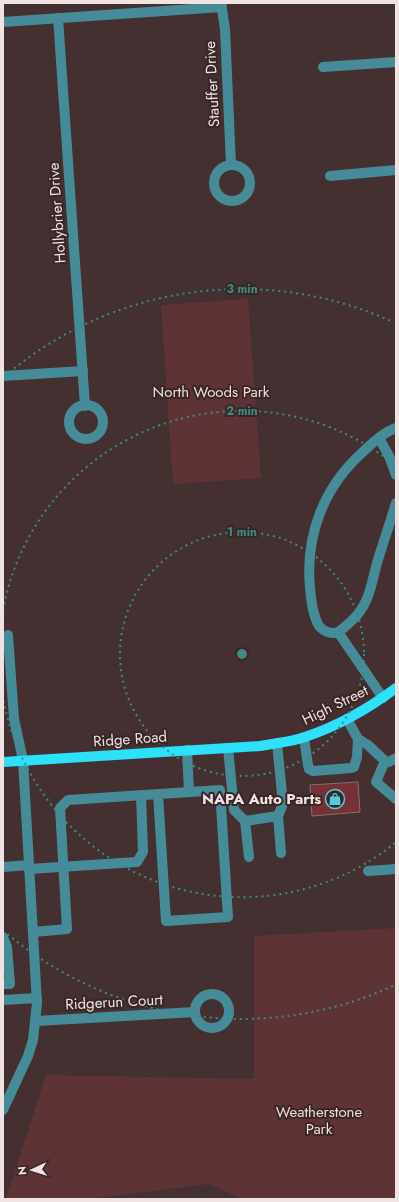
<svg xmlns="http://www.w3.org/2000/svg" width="399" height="1202" viewBox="0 0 399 1202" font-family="Jost,sans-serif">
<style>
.green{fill:#5e3336}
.building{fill:#783037;stroke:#876f70}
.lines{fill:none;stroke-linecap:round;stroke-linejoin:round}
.minor{stroke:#468c98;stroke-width:10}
.major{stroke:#2ee1fa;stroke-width:10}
.ring{fill:none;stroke:#3c8c85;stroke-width:2;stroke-dasharray:2 4}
.labels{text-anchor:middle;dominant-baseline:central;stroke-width:4;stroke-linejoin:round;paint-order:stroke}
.street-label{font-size:15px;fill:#f0e3e3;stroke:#392627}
.park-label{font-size:15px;fill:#f3dbdc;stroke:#392627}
.poi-label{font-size:15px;font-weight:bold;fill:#f0e3e3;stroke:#392627;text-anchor:end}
.centre{fill:#3c8c85;stroke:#392627;stroke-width:2}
.ring-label{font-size:12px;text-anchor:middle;font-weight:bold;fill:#3c8c85;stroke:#392627;stroke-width:4;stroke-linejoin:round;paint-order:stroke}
</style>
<rect width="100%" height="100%" fill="#443030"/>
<g class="green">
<polygon points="248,299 261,478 173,484 161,305"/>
<polygon points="396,928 396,1199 242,1199 209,1184 89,1199 6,1199 46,1075 254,1079 254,936"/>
</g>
<polygon class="building" points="358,782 360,812 312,816 310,785"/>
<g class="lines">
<g class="minor">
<polyline points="221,3 225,29 231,165"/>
<polyline points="58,18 85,406"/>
<polyline points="3,22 222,7"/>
<polyline points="323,67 396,62"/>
<circle cx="232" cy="183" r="18"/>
<polyline points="330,176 396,170"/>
<polyline points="3,376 83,371"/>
<circle cx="86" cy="422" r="17"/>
<path d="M 396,428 C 384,432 373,442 364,451 C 324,486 305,535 310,588 C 311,600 313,616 319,626 C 323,631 332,635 338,632 C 342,630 355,618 358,614 C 370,599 372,581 377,563 C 383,543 390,523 396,503"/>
<polyline points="379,438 389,456 396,475"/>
<polyline points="338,632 383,698"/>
<polyline points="347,719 358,739 368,745 385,761 389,762 396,758"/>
<polyline points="304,738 308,765 309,769 313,771 351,768 354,767 357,757 358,739"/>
<polyline points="277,743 283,804 278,816 281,853"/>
<polyline points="228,748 234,810 245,821 249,857"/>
<polyline points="187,750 189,792"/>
<polyline points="385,761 376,782 396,799"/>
<polyline points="245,821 278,816"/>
<polyline points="3,867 29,865"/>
<polyline points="29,869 137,862 143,852 141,795"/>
<polyline points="368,871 396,869"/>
<polyline points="33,932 67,929 60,808 68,800 220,790 228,917 166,921 158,794"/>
<polyline points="3,937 7,947 10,984 3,984"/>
<circle cx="212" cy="1011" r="17"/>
<polyline points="3,1000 37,998"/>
<polyline points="36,1021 195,1012"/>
<polyline points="3,1110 28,1056 33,1040 37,1003 23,760 14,719 8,635"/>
</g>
<path class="major" d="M 3,762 L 260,746 C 275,743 291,742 305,737 C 338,726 368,709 396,688"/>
</g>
<g class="ring">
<circle cx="242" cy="654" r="122"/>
<path d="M395 843A243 243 0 0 1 3 698M3 610A243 243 0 0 1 395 465"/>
<path d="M393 986A365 365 0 0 1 5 932M5 376A365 365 0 0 1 393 322"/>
</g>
<defs>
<symbol id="shop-ring" viewBox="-11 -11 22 22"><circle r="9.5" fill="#392627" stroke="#54cadd" stroke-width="1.5"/><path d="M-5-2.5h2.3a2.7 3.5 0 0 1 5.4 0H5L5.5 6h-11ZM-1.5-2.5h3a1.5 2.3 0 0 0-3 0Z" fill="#54cadd"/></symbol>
</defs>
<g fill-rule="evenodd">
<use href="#shop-ring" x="324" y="788" width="22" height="22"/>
</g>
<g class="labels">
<g class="street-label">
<text transform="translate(212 84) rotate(-93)">Stauffer Drive</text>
<text transform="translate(57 213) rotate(-94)">Hollybrier Drive</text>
<text transform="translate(335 705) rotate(-26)">High Street</text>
<text transform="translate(130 739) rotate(-4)">Ridge Road</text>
<text transform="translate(114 1002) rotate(-3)">Ridgerun Court</text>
</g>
<g class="park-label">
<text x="211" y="392">North Woods Park</text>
<text x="319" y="1112">Weatherstone<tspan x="319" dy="17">Park</tspan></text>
</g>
<g class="poi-label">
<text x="321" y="799">NAPA Auto Parts</text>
</g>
</g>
<circle cx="242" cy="654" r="6" class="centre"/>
<g class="ring-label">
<text x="242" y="293">3 min</text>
<text x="242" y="415">2 min</text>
<text x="242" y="536">1 min</text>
</g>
<rect width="399" height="1202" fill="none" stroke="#f0e3e3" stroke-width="8"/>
<g transform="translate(32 1170) rotate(266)" stroke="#392627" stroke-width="3" paint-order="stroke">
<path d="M0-3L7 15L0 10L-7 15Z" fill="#f0e3e3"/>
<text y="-6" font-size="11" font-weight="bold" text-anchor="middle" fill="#f0e3e3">N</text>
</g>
</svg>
